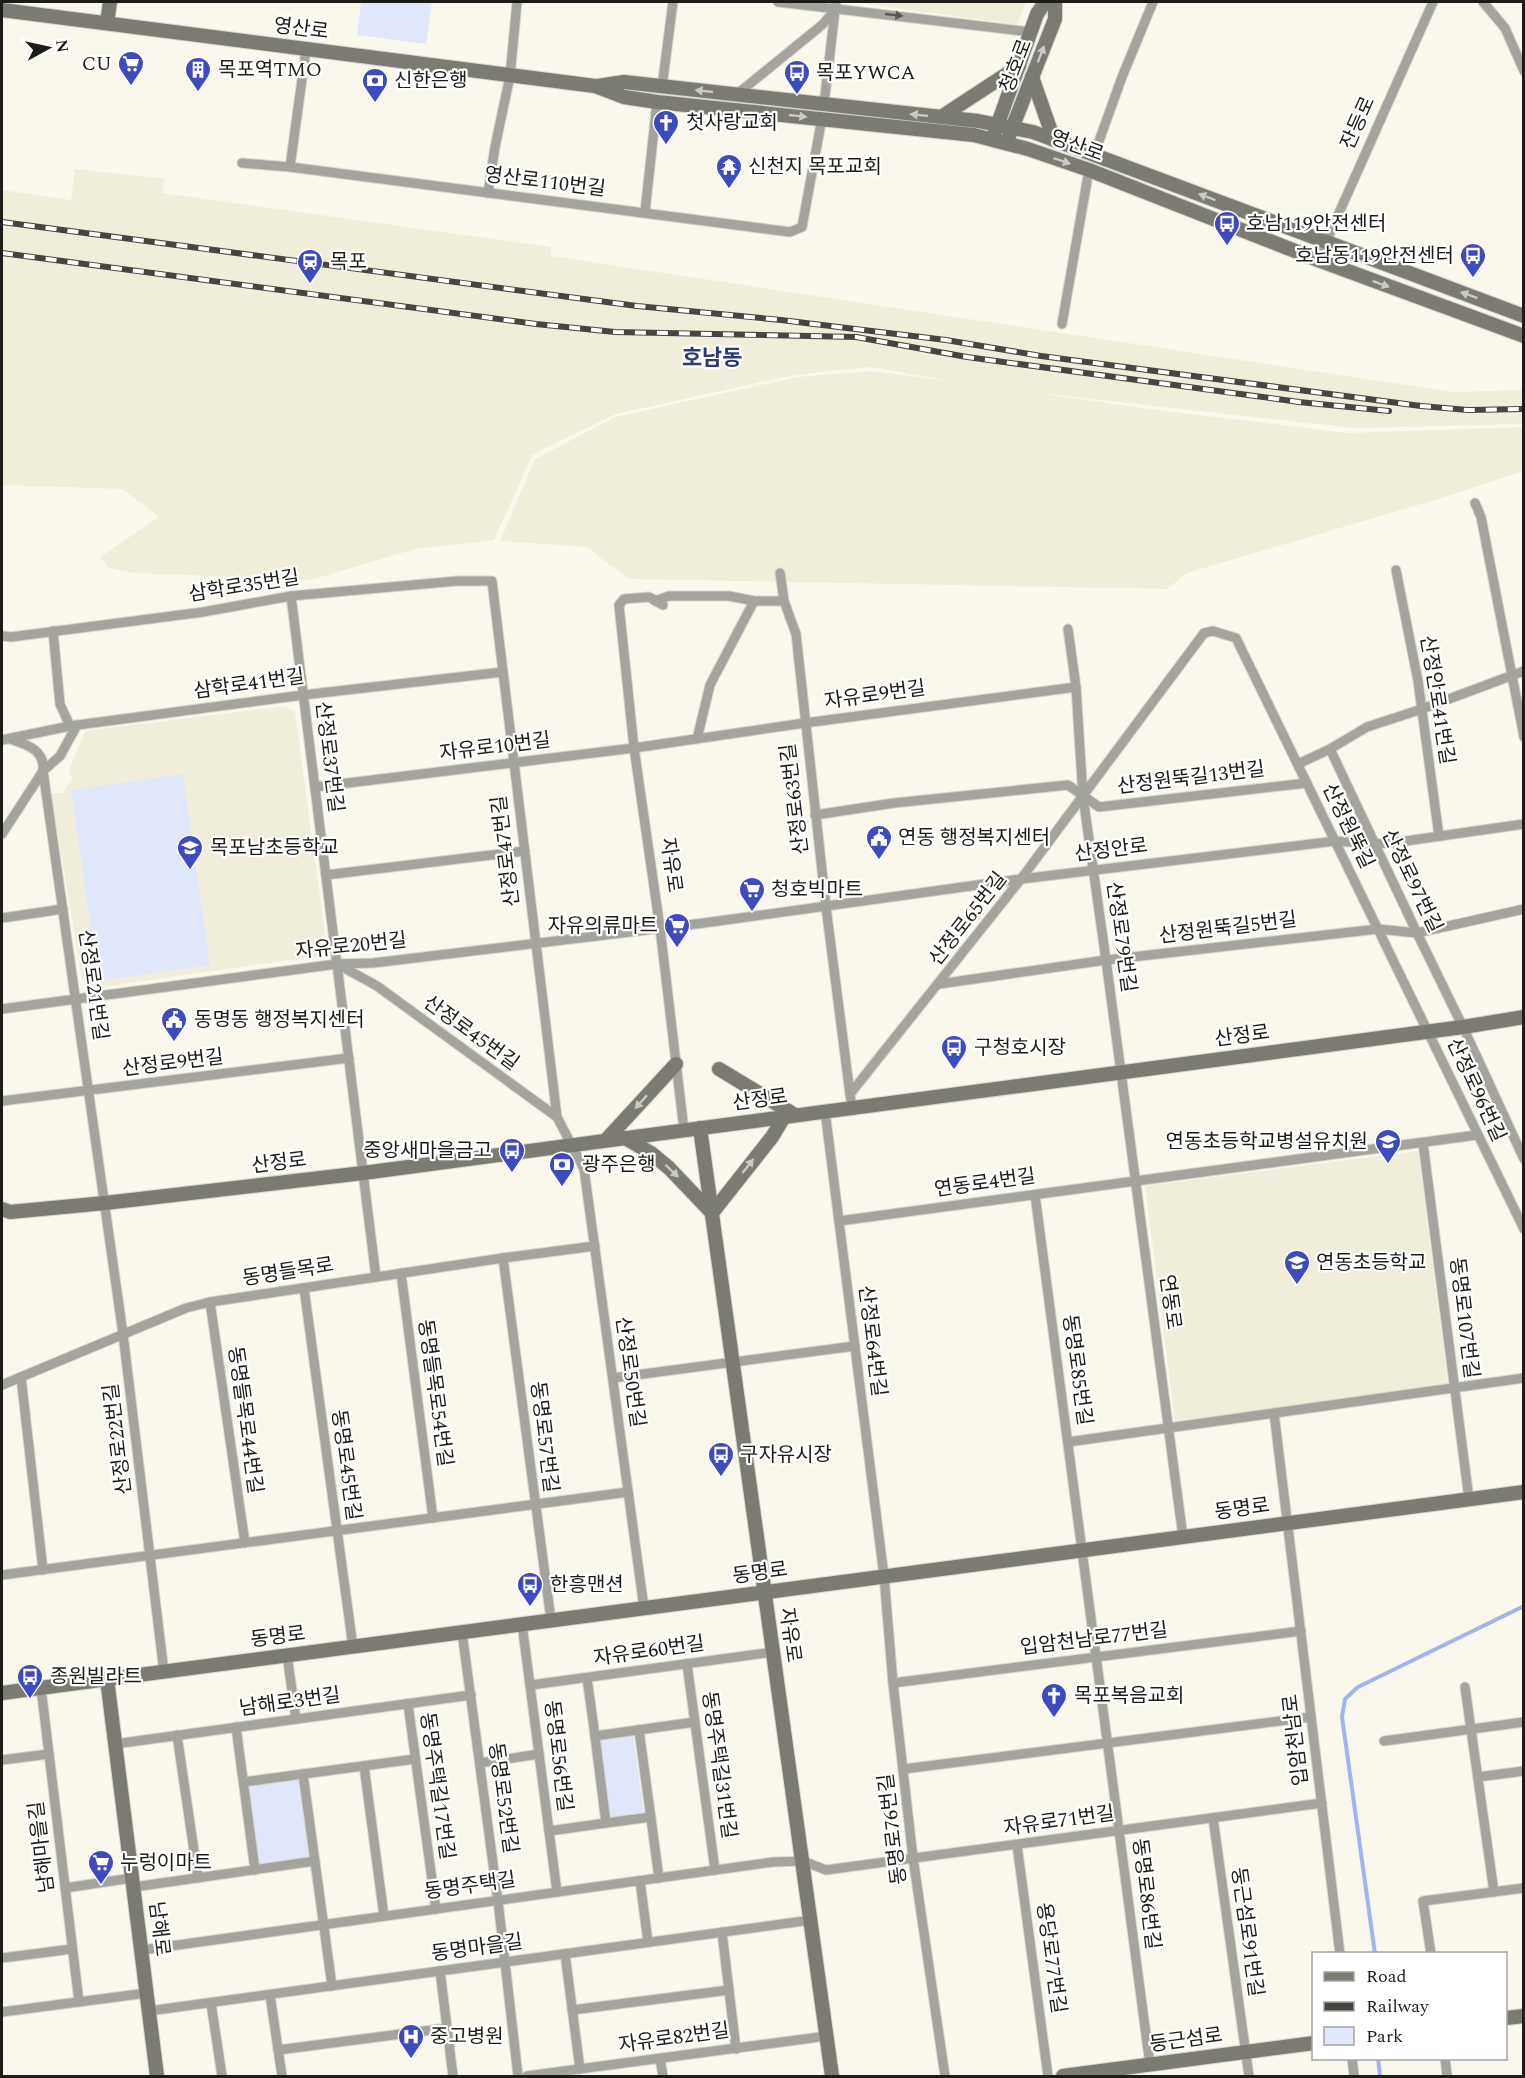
<svg xmlns="http://www.w3.org/2000/svg" width="1525" height="2078" viewBox="0 0 1525 2078" font-family="Spectral,'Noto Sans KR',serif">
<style>
.built{fill:#f0eeda}
.green{fill:#e0e7fb}
.lines{fill:none;stroke-linecap:round;stroke-linejoin:round}
.stream{stroke:#a2b3f2;stroke-width:4}
.street-casing{stroke:#d6d5cb;stroke-width:11}
.secondary-casing{stroke:#d6d5cb;stroke-width:16}
.street{stroke:#a4a39e;stroke-width:9}
.secondary{stroke:#7b7a73;stroke-width:14}
.rail-casing{stroke:#464540;stroke-width:6}
.rail{stroke:#fff;stroke-width:4;stroke-dasharray:11;stroke-linecap:butt}
.oneway{fill:#595954}
.oneway2{fill:#cacac7}
.labels{text-anchor:middle;dominant-baseline:central;stroke-width:4.5;stroke-linejoin:round;paint-order:stroke}
.street-label{font-size:20px;fill:#1c1c18;stroke:#fff}
.poi-label{font-size:20px;fill:#1c1c18;stroke:#fff;text-anchor:start}
.quarter-label{font-size:22px;font-weight:bold;fill:#2f3a74;stroke:#fff}
</style>
<rect width="100%" height="100%" fill="#faf8ed"/>
<g class="built">
<polygon points="853,2 1026,2 1018,23 1011,24"/>
<polygon points="75,169 165,179 162,193 551,247 551,256 1453,392 1523,390 1523,424 1353,428 1030,392 1149,409 1348,433 1523,427 1523,471 1445,497 1187,573 1167,589 630,579 603,560 588,547 500,541 535,459 615,417 797,377 871,371 950,381 871,367 794,375 616,414 533,454 494,540 415,549 311,580 133,573 109,568 100,557 159,517 122,489 2,485 2,190 71,200"/>
<polygon points="285,706 295,712 327,948 318,956 95,988 82,979 51,793 63,793 72,779 69,770 85,731"/>
<polygon points="1418,1151 1448,1385 1175,1421 1145,1186"/>
</g>
<g class="green">
<polygon points="361,2 432,2 426,44 357,35"/>
<polygon points="183,774 210,965 98,981 71,790"/>
<polygon points="633,1734 644,1814 610,1819 599,1739"/>
<polygon points="299,1779 310,1859 259,1866 248,1786"/>
</g>
<g class="lines">
<g class="stream">
<polyline points="1375,1954 1342,1717 1345,1699 1358,1687 1524,1606"/>
<polyline points="1378,2058 1380,2076"/>
</g>
<defs>
<g id="street">
<polyline points="778,2 1031,32"/>
<polyline points="1483,2 1505,28 1524,71"/>
<polyline points="306,50 290,167 790,232 802,227 822,118"/>
<polyline points="662,87 673,2"/>
<polyline points="736,95 822,25 836,9"/>
<polyline points="824,104 836,2"/>
<polyline points="1094,155 1122,77 1153,2"/>
<polyline points="242,163 290,167"/>
<polyline points="488,193 495,147 510,76 517,2"/>
<polyline points="645,212 657,102"/>
<polyline points="1318,260 1433,2"/>
<polyline points="1062,324 1089,170"/>
<polyline points="1475,503 1481,517 1524,737"/>
<polyline points="1396,570 1418,681 1439,836"/>
<polyline points="780,573 784,601 796,634 826,907 850,1094"/>
<polyline points="291,596 376,1277"/>
<polyline points="655,601 669,596 729,596 754,601 784,601"/>
<polyline points="663,605 649,597 624,599 619,605 634,748 660,928 684,1130"/>
<polyline points="1068,629 1076,687 1083,797 1106,960 1183,1537"/>
<polyline points="53,631 60,704 70,726"/>
<polyline points="2,636 11,637 203,612 291,596 457,581 492,581 557,1117"/>
<path d="M 10,739 C 28,745 45,750 43,771 L 123,1334 L 164,1672"/>
<polyline points="697,739 710,685 754,601"/>
<polyline points="2,740 70,726 303,695 503,672"/>
<polyline points="1330,749 1417,933 1463,1027 1524,1159"/>
<polyline points="1298,764 1330,749 1367,727 1422,709 1524,671"/>
<polyline points="315,787 634,748 805,723 1076,687"/>
<polyline points="815,815 894,803 1068,785 1099,807 1307,783"/>
<polyline points="2,834 43,771 60,756 77,725"/>
<polyline points="326,875 525,851"/>
<polyline points="2,918 63,909"/>
<polyline points="339,965 377,986 557,1117 584,1169 644,1608"/>
<polyline points="939,984 1106,960 1378,929 1417,933 1524,909"/>
<polyline points="2,1009 337,964 373,963 704,923 1021,879 1336,841 1374,844 1392,843 1524,824"/>
<polyline points="2,1101 349,1058"/>
<polyline points="852,1108 850,1094 1021,879 1204,633 1213,631 1236,638 1524,1229"/>
<polyline points="825,1111 884,1576 893,1683 913,1858 945,2076"/>
<polyline points="1423,1143 1469,1499"/>
<polyline points="1035,1195 1150,2065"/>
<polyline points="839,1221 1477,1135"/>
<polyline points="503,1258 551,1620"/>
<polyline points="401,1273 433,1518"/>
<polyline points="304,1288 353,1647"/>
<polyline points="210,1302 245,1543"/>
<polyline points="21,1377 43,1570"/>
<polyline points="613,1378 855,1346"/>
<polyline points="2,1385 186,1308 210,1302 503,1258 595,1246"/>
<polyline points="1274,1413 1340,1954"/>
<polyline points="1068,1442 1524,1378"/>
<polyline points="2,1575 628,1492"/>
<polyline points="522,1624 557,1892"/>
<polyline points="462,1632 498,1901 518,2076"/>
<polyline points="287,1655 296,1719"/>
<polyline points="687,1664 715,1870"/>
<polyline points="587,1678 595,1736"/>
<polyline points="893,1683 1301,1631"/>
<polyline points="531,1685 773,1652"/>
<polyline points="1465,1687 1494,1892"/>
<polyline points="41,1688 79,2002"/>
<polyline points="408,1704 436,1909"/>
<polyline points="236,1727 255,1870"/>
<polyline points="639,1730 659,1878"/>
<polyline points="177,1735 198,1878"/>
<polyline points="1384,1741 1524,1722"/>
<polyline points="115,1744 471,1695"/>
<polyline points="2,1760 49,1754"/>
<polyline points="480,1763 539,1754"/>
<polyline points="364,1766 384,1916"/>
<polyline points="904,1769 1311,1717"/>
<polyline points="303,1774 332,1986"/>
<polyline points="1478,1777 1524,1771"/>
<polyline points="244,1782 415,1759"/>
<polyline points="1213,1818 1249,2076"/>
<polyline points="606,1823 651,1817"/>
<polyline points="549,1831 606,1823 595,1736 695,1722"/>
<polyline points="1017,1845 1048,2076"/>
<polyline points="640,1881 648,1942"/>
<polyline points="134,1887 315,1861"/>
<polyline points="65,1888 132,1878"/>
<polyline points="722,1932 736,2049"/>
<polyline points="142,1950 773,1862 803,1861 826,1870 1322,1803"/>
<polyline points="565,1954 580,2069"/>
<polyline points="1431,1954 1423,1901 1524,1888"/>
<polyline points="2,1958 72,1949"/>
<polyline points="440,1971 453,2076"/>
<polyline points="270,1995 282,2076"/>
<polyline points="211,2003 222,2076"/>
<polyline points="572,2010 729,1990"/>
<polyline points="149,2011 811,1920"/>
<polyline points="2,2012 147,1993"/>
<polyline points="278,2050 447,2028"/>
<polyline points="1352,2058 1354,2076"/>
<polyline points="1445,2058 1447,2076"/>
<polyline points="660,2059 663,2076"/>
<polyline points="527,2076 827,2036"/>
</g>
<g id="secondary">
<polyline points="2,10 595,86 624,97 657,102 974,135 1028,149 1089,170 1318,260 1524,336"/>
<polyline points="107,23 110,2"/>
<polyline points="1032,77 1054,140"/>
<polyline points="598,86 624,82 978,121 1033,132 1524,316"/>
<polyline points="941,117 1019,66"/>
<polyline points="995,132 1037,14 1045,2"/>
<polyline points="1009,136 1055,19 1055,2"/>
<polyline points="719,1069 795,1115"/>
<polyline points="700,1128 832,2076"/>
<polyline points="625,1138 651,1153 669,1168 712,1213 772,1137 784,1117"/>
<polyline points="606,1140 676,1064"/>
<polyline points="2,1209 10,1212 105,1203 363,1173 1463,1027 1524,1017"/>
<polyline points="107,1679 157,2076"/>
<polyline points="2,1693 1524,1492"/>
<polyline points="1506,2018 1524,2016"/>
<polyline points="1063,2076 1314,2043"/>
</g>
</defs>
<use href="#street" class="street-casing"/>
<use href="#secondary" class="secondary-casing"/>
<use href="#street" class="street"/>
<use href="#secondary" class="secondary"/>
<defs>
<g id="rail">
<polyline points="2,222 637,306 781,320 946,340 1041,356 1421,406 1468,410 1524,409"/>
<polyline points="2,253 536,324 615,332 856,337 967,357 1299,402 1389,411"/>
</g>
</defs>
<use href="#rail" class="rail-casing"/>
<use href="#rail" class="rail"/>
</g>
<defs><path id="oneway-solid" d="M-6-.8H1V-3.2L6.5 0L1 3.2V.8H-6Z" transform="scale(1.5)"/></defs>
<use class="oneway" href="#oneway-solid" transform="translate(894 15) rotate(6)"/>
<g class="oneway2">
<use href="#oneway-solid" transform="translate(1041 54) rotate(-69)"/>
<use href="#oneway-solid" transform="translate(704 91) rotate(-174)"/>
<use href="#oneway-solid" transform="translate(919 115) rotate(-174)"/>
<use href="#oneway-solid" transform="translate(798 116) rotate(6)"/>
<use href="#oneway-solid" transform="translate(1062 161) rotate(19)"/>
<use href="#oneway-solid" transform="translate(1207 197) rotate(-159)"/>
<use href="#oneway-solid" transform="translate(1381 284) rotate(20)"/>
<use href="#oneway-solid" transform="translate(1469 295) rotate(-160)"/>
<use href="#oneway-solid" transform="translate(641 1102) rotate(132)"/>
<use href="#oneway-solid" transform="translate(748 1166) rotate(-52)"/>
<use href="#oneway-solid" transform="translate(672 1171) rotate(44)"/>
</g>
<defs>
<symbol id="supermarket-pin" viewBox="-11 -11 22 30"><path d="M0 17L-7.5 6A9.5 9.5 0 1 1 7.5 6Z" fill="#3e4bbf" stroke="#fff"/><path d="M-6-5.5h2.5l.6 2H6L4.5 2H-2.5L-4.4-4H-6ZM-1.5 3.2a1.3 1.3 0 1 0 .1 0ZM3 3.2a1.3 1.3 0 1 0 .1 0Z" fill="#fff"/></symbol>
<symbol id="building-pin" viewBox="-11 -11 22 30"><path d="M0 17L-7.5 6A9.5 9.5 0 1 1 7.5 6Z" fill="#3e4bbf" stroke="#fff"/><path d="M-4-6H4V6H1V3H-1V6H-4ZM-2.5-4.3h1.7v1.8h-1.7ZM.8-4.3h1.7v1.8H.8ZM-2.5-1h1.7V.8h-1.7ZM.8-1h1.7V.8H.8Z" fill="#fff"/></symbol>
<symbol id="bus-pin" viewBox="-11 -11 22 30"><path d="M0 17L-7.5 6A9.5 9.5 0 1 1 7.5 6Z" fill="#3e4bbf" stroke="#fff"/><path d="M-5-6H5V4H4V6H2V4H-2V6H-4V4H-5ZM-3.5-4V0h7V-4ZM-3.5 1.2v1.5H-2V1.2ZM2 1.2v1.5H3.5V1.2Z" fill="#fff"/></symbol>
<symbol id="bank-pin" viewBox="-11 -11 22 30"><path d="M0 17L-7.5 6A9.5 9.5 0 1 1 7.5 6Z" fill="#3e4bbf" stroke="#fff"/><path d="M-6-4H6V4H-6ZM0-2.3a2.3 2.3 0 1 0 0 4.6a2.3 2.3 0 1 0 0-4.6Z" fill="#fff"/></symbol>
<symbol id="church-pin" viewBox="-11 -11 22 30"><path d="M0 17L-7.5 6A9.5 9.5 0 1 1 7.5 6Z" fill="#3e4bbf" stroke="#fff"/><path d="M-1.2-6h2.4v3.5h3.3v2.4h-3.3V6h-2.4V-.1h-3.3v-2.4h3.3Z" fill="#fff"/></symbol>
<symbol id="temple-pin" viewBox="-11 -11 22 30"><path d="M0 17L-7.5 6A9.5 9.5 0 1 1 7.5 6Z" fill="#3e4bbf" stroke="#fff"/><path d="M0-6L5-2H3V0L6.5 2.5H4V6H1.5V3h-3V6H-4V2.5H-6.5L-3 0V-2H-5Z" fill="#fff"/></symbol>
<symbol id="station-pin" viewBox="-11 -11 22 30"><path d="M0 17L-7.5 6A9.5 9.5 0 1 1 7.5 6Z" fill="#3e4bbf" stroke="#fff"/><path d="M-3-6H3Q5-6 5-4V2Q5 4 3 4L4.5 6H3L1.5 4h-3L-3 6H-4.5L-3 4Q-5 4-5 2V-4Q-5-6-3-6ZM-3.5-4v3h7v-3ZM-3.5 1v1.5H-2V1ZM2 1v1.5H3.5V1Z" fill="#fff"/></symbol>
<symbol id="civic-pin" viewBox="-11 -11 22 30"><path d="M0 17L-7.5 6A9.5 9.5 0 1 1 7.5 6Z" fill="#3e4bbf" stroke="#fff"/><path d="M-.6-6.5H3V-4.5H.6V-3L4-1V1h2V6H-6V1h2V-1L-.6-3ZM-1.2 2.5V6h2.4V2.5Z" fill="#fff"/></symbol>
<symbol id="school-pin" viewBox="-11 -11 22 30"><path d="M0 17L-7.5 6A9.5 9.5 0 1 1 7.5 6Z" fill="#3e4bbf" stroke="#fff"/><path d="M0-5L7-2L0 1L-7-2ZM-4 1L0 2.5L4 1V4Q0 6-4 4Z" fill="#fff"/></symbol>
<symbol id="hospital-pin" viewBox="-11 -11 22 30"><path d="M0 17L-7.5 6A9.5 9.5 0 1 1 7.5 6Z" fill="#3e4bbf" stroke="#fff"/><path d="M-5-5h3v3.5h4V-5h3V5h-3V1.5h-4V5h-3Z" fill="#fff"/></symbol>
</defs>
<g fill-rule="evenodd">
<use href="#supermarket-pin" x="116" y="49" width="30" height="40"/>
<use href="#building-pin" x="183" y="55" width="30" height="40"/>
<use href="#bus-pin" x="782" y="58" width="30" height="40"/>
<use href="#bank-pin" x="360" y="66" width="30" height="40"/>
<use href="#church-pin" x="651" y="108" width="30" height="40"/>
<use href="#temple-pin" x="714" y="152" width="30" height="40"/>
<use href="#bus-pin" x="1212" y="209" width="30" height="40"/>
<use href="#bus-pin" x="1458" y="241" width="30" height="40"/>
<use href="#station-pin" x="295" y="247" width="30" height="40"/>
<use href="#civic-pin" x="864" y="823" width="30" height="40"/>
<use href="#school-pin" x="175" y="833" width="30" height="40"/>
<use href="#supermarket-pin" x="737" y="875" width="30" height="40"/>
<use href="#supermarket-pin" x="662" y="911" width="30" height="40"/>
<use href="#civic-pin" x="159" y="1005" width="30" height="40"/>
<use href="#bus-pin" x="939" y="1033" width="30" height="40"/>
<use href="#school-pin" x="1373" y="1127" width="30" height="40"/>
<use href="#bus-pin" x="497" y="1136" width="30" height="40"/>
<use href="#bank-pin" x="547" y="1150" width="30" height="40"/>
<use href="#school-pin" x="1282" y="1248" width="30" height="40"/>
<use href="#bus-pin" x="706" y="1440" width="30" height="40"/>
<use href="#bus-pin" x="515" y="1570" width="30" height="40"/>
<use href="#bus-pin" x="15" y="1662" width="30" height="40"/>
<use href="#church-pin" x="1039" y="1681" width="30" height="40"/>
<use href="#supermarket-pin" x="86" y="1848" width="30" height="40"/>
<use href="#hospital-pin" x="396" y="2022" width="30" height="40"/>
</g>
<g class="labels">
<g class="street-label">
<text transform="translate(301 29) rotate(7)">영산로</text>
<text transform="translate(1016 66) rotate(-69)">청호로</text>
<text transform="translate(1358 123) rotate(-66)">잔등로</text>
<text transform="translate(1077 146) rotate(20)">영산로</text>
<text transform="translate(545 182) rotate(7)">영산로110번길</text>
<text transform="translate(244 586) rotate(-9)">삼학로35번길</text>
<text transform="translate(249 684) rotate(-8)">삼학로41번길</text>
<text transform="translate(875 695) rotate(-8)">자유로9번길</text>
<text transform="translate(1437 700) rotate(81)">산정안로41번길</text>
<text transform="translate(495 747) rotate(-7)">자유로10번길</text>
<text transform="translate(329 757) rotate(83)">산정로37번길</text>
<text transform="translate(1191 778) rotate(-7)">산정원뚝길13번길</text>
<text transform="translate(795 799) rotate(-97)">산정로63번길</text>
<text transform="translate(1348 826) rotate(64)">산정원뚝길</text>
<text transform="translate(1111 850) rotate(-7)">산정안로</text>
<text transform="translate(506 851) rotate(-97)">산정로47번길</text>
<text transform="translate(671 865) rotate(82)">자유로</text>
<text transform="translate(1412 881) rotate(64)">산정로97번길</text>
<text transform="translate(968 919) rotate(-52)">산정로65번길</text>
<text transform="translate(1228 928) rotate(-7)">산정원뚝길5번길</text>
<text transform="translate(1121 937) rotate(82)">산정로79번길</text>
<text transform="translate(351 946) rotate(-6)">자유로20번길</text>
<text transform="translate(93 985) rotate(82)">산정로21번길</text>
<text transform="translate(471 1033) rotate(36)">산정로45번길</text>
<text transform="translate(1242 1036) rotate(-8)">산정로</text>
<text transform="translate(173 1063) rotate(-7)">산정로9번길</text>
<text transform="translate(1476 1090) rotate(65)">산정로96번길</text>
<text transform="translate(760 1100) rotate(-8)">산정로</text>
<text transform="translate(279 1163) rotate(-7)">산정로</text>
<text transform="translate(985 1183) rotate(-8)">연동로4번길</text>
<text transform="translate(288 1272) rotate(-9)">동명들목로</text>
<text transform="translate(1170 1302) rotate(82)">연동로</text>
<text transform="translate(1464 1318) rotate(83)">동명로107번길</text>
<text transform="translate(872 1341) rotate(83)">산정로64번길</text>
<text transform="translate(1077 1370) rotate(82)">동명로85번길</text>
<text transform="translate(630 1372) rotate(82)">산정로50번길</text>
<text transform="translate(435 1393) rotate(82)">동명들목로54번길</text>
<text transform="translate(245 1420) rotate(82)">동명들목로44번길</text>
<text transform="translate(544 1437) rotate(83)">동명로57번길</text>
<text transform="translate(118 1439) rotate(-97)">산정로22번길</text>
<text transform="translate(346 1465) rotate(82)">동명로45번길</text>
<text transform="translate(1242 1509) rotate(-8)">동명로</text>
<text transform="translate(760 1573) rotate(-8)">동명로</text>
<text transform="translate(790 1635) rotate(82)">자유로</text>
<text transform="translate(278 1637) rotate(-7)">동명로</text>
<text transform="translate(1094 1639) rotate(-7)">입암천남로77번길</text>
<text transform="translate(649 1651) rotate(-8)">자유로60번길</text>
<text transform="translate(290 1702) rotate(-8)">남해로3번길</text>
<text transform="translate(1296 1740) rotate(-97)">입암천남로</text>
<text transform="translate(558 1756) rotate(83)">동명로56번길</text>
<text transform="translate(719 1765) rotate(82)">동명주택길31번길</text>
<text transform="translate(437 1786) rotate(82)">동명주택길17번길</text>
<text transform="translate(503 1798) rotate(82)">동명로52번길</text>
<text transform="translate(1059 1821) rotate(-8)">자유로71번길</text>
<text transform="translate(893 1829) rotate(-97)">동명로76번길</text>
<text transform="translate(42 1847) rotate(-97)">남해마을길</text>
<text transform="translate(470 1886) rotate(-8)">동명주택길</text>
<text transform="translate(1146 1894) rotate(83)">동명로86번길</text>
<text transform="translate(159 1929) rotate(83)">남해로</text>
<text transform="translate(1247 1932) rotate(82)">둥근섬로91번길</text>
<text transform="translate(477 1948) rotate(-8)">동명마을길</text>
<text transform="translate(1051 1958) rotate(82)">용당로77번길</text>
<text transform="translate(674 2038) rotate(-8)">자유로82번길</text>
<text transform="translate(1186 2040) rotate(-8)">둥근섬로</text>
</g>
<g class="poi-label">
<text x="112" y="64" text-anchor="end">CU</text>
<text x="218" y="70">목포역TMO</text>
<text x="816" y="73">목포YWCA</text>
<text x="394" y="81">신한은행</text>
<text x="686" y="123">첫사랑교회</text>
<text x="748" y="167">신천지 목포교회</text>
<text x="1246" y="224">호남119안전센터</text>
<text x="1454" y="256" text-anchor="end">호남동119안전센터</text>
<text x="330" y="262">목포</text>
<text x="898" y="838">연동 행정복지센터</text>
<text x="210" y="848">목포남초등학교</text>
<text x="771" y="890">청호빅마트</text>
<text x="658" y="926" text-anchor="end">자유의류마트</text>
<text x="194" y="1020">동명동 행정복지센터</text>
<text x="974" y="1048">구청호시장</text>
<text x="1368" y="1142" text-anchor="end">연동초등학교병설유치원</text>
<text x="492" y="1151" text-anchor="end">중앙새마을금고</text>
<text x="582" y="1165">광주은행</text>
<text x="1316" y="1263">연동초등학교</text>
<text x="740" y="1455">구자유시장</text>
<text x="550" y="1585">한흥맨션</text>
<text x="50" y="1677">종원빌라트</text>
<text x="1074" y="1696">목포복음교회</text>
<text x="120" y="1863">누렁이마트</text>
<text x="430" y="2037">중고병원</text>
</g>
<g class="quarter-label">
<text x="712" y="358">호남동</text>
</g>
</g>
<rect width="1525" height="2078" fill="none" stroke="#1c1c18" stroke-width="6"/>
<rect x="1312" y="1952" width="195" height="108" fill="#ffffff" stroke="#a4a4a3" stroke-width="1.5"/>
<rect x="1324" y="1972" width="30" height="9" fill="#7b7a73" stroke="#a4a4a3" stroke-width="1.5"/>
<text x="1366" y="1982" font-size="18" fill="#1c1c18">Road</text>
<rect x="1324" y="2002" width="30" height="9" fill="#464540" stroke="#a4a4a3" stroke-width="1.5"/>
<text x="1366" y="2012" font-size="18" fill="#1c1c18">Railway</text>
<rect x="1324" y="2027" width="30" height="18" fill="#e0e7fb" stroke="#a4a4a3" stroke-width="1.5"/>
<text x="1366" y="2042" font-size="18" fill="#1c1c18">Park</text>
<g transform="translate(48 48) rotate(82)" stroke="#ffffff" stroke-width="4.5" paint-order="stroke">
<path d="M0-4.5L10 22L0 15L-10 22Z" fill="#1c1c18"/>
<text y="-9" font-size="16" font-weight="bold" text-anchor="middle" fill="#1c1c18">N</text>
</g>
</svg>
